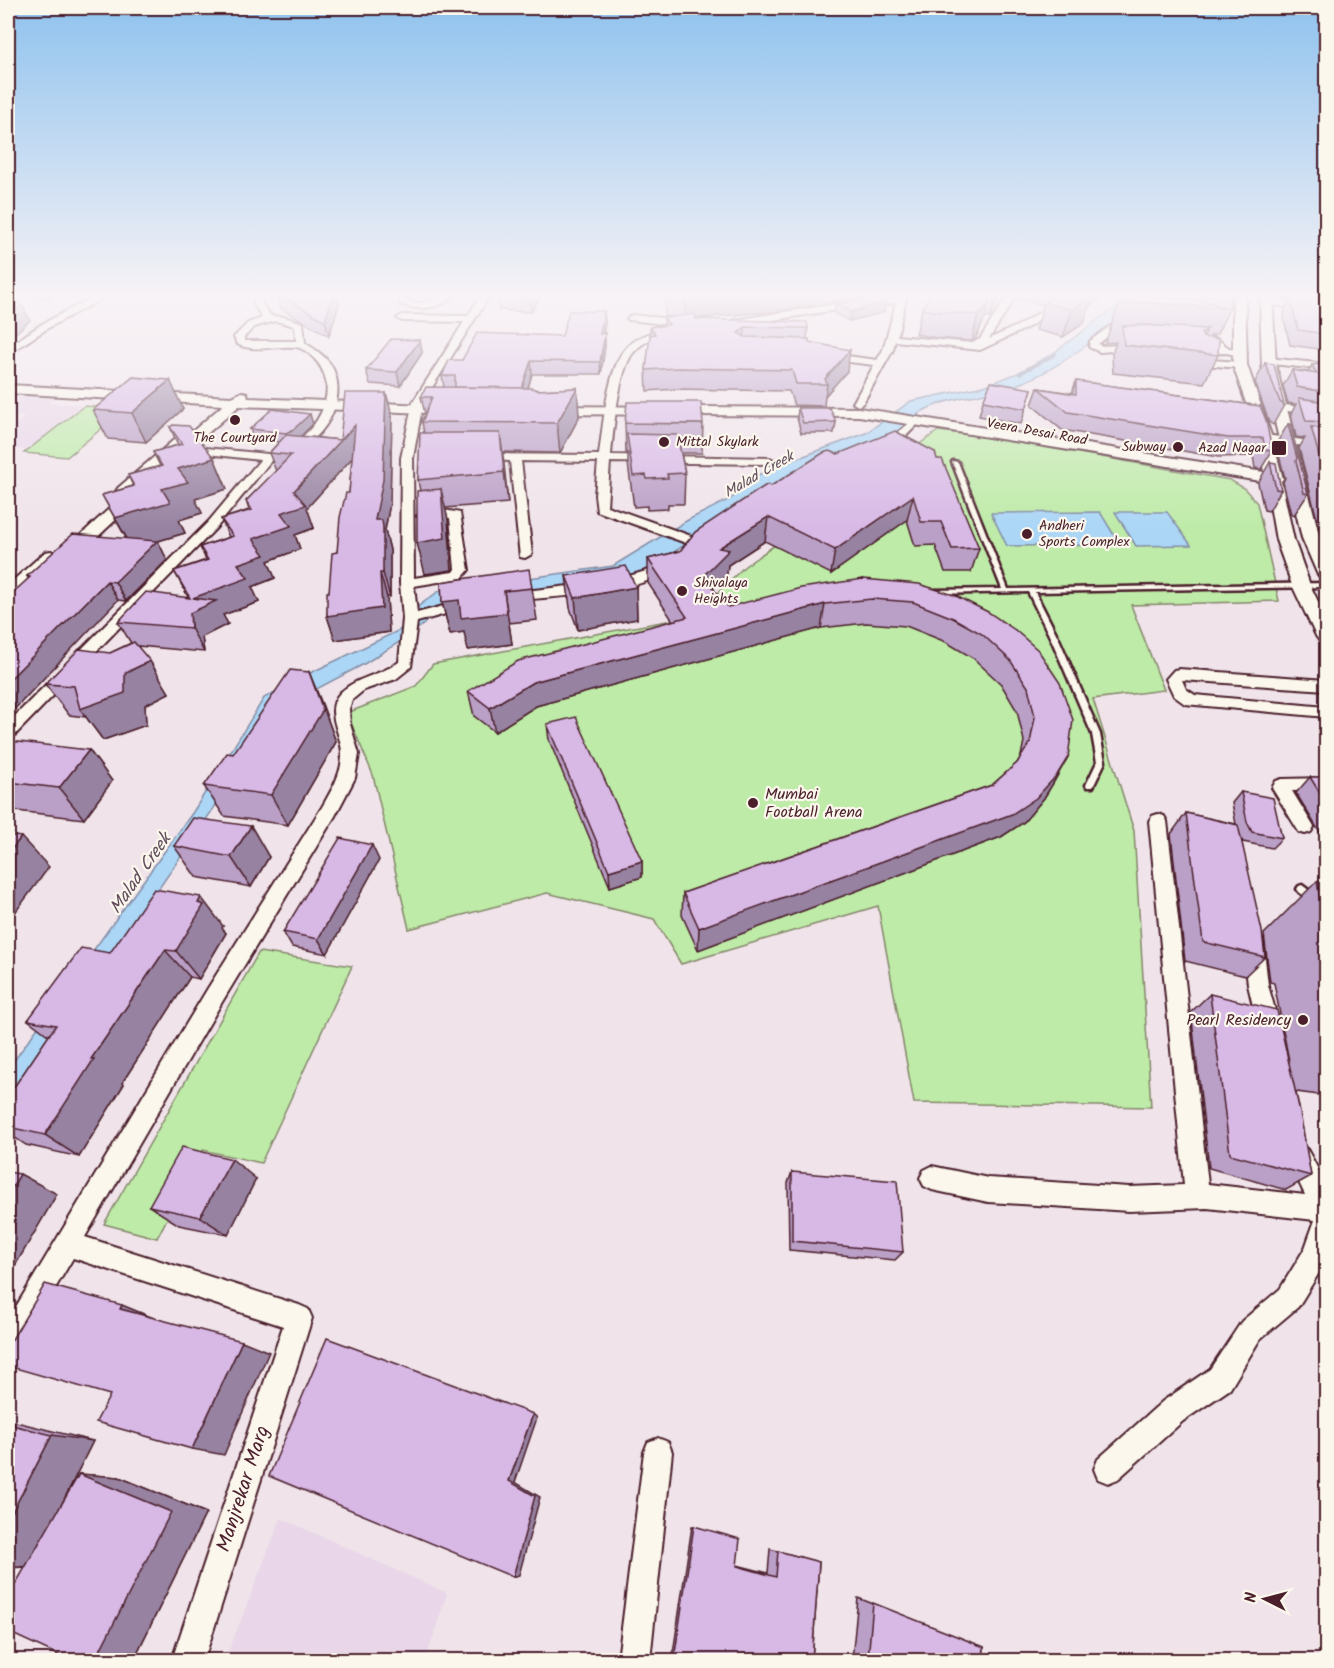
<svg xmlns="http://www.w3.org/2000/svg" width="1334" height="1668" viewBox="0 0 1334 1668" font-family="Kalam,sans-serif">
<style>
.built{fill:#e9d7e9}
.green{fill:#beeba8;stroke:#84856a;stroke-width:1.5}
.water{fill:#abd6f6;stroke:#848da5;stroke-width:1.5}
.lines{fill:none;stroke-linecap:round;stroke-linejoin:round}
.stream{stroke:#848da5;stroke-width:4}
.lane-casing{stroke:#4a1f2b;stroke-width:5}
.street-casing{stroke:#4a1f2b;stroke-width:4}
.secondary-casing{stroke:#4a1f2b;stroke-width:4}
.lane{fill:#fbf7ec;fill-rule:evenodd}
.street{fill:#fbf7ec;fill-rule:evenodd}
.secondary{fill:#fbf7ec;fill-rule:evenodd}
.wall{fill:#ba9fc6;stroke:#4a1f2b;stroke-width:1.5}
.shaded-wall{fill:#9782a1;stroke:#4a1f2b;stroke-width:1.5}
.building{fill:#d8b9e6;stroke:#4a1f2b;stroke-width:1.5}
.poi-dot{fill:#4a1f2b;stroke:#fbf7ec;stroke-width:2}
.labels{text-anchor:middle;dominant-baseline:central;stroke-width:4.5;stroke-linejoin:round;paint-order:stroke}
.far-street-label{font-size:14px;fill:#4a1f2b;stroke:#fbf7ec}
.far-poi-label{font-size:14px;fill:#4a1f2b;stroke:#fbf7ec;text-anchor:start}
.far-water-label{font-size:15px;font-style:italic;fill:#624d5e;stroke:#fbf7ec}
.poi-label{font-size:16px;fill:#4a1f2b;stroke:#fbf7ec;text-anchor:start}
.water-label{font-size:18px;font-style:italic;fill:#624d5e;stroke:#fbf7ec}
.near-street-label{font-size:20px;fill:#4a1f2b;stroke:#fbf7ec}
</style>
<rect width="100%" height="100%" fill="#f0e4ea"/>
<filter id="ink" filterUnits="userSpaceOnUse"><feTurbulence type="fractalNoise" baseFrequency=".0167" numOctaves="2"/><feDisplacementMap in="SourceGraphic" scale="12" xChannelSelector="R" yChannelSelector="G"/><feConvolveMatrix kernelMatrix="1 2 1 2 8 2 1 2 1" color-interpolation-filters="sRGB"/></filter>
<g filter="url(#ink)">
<g class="built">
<polygon points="8,395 53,399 48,403 83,405 26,450 8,448 8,430 25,417 8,415"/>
<polygon points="281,1518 447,1593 426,1660 225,1660"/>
</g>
<g class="green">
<polygon points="84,406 125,409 67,457 24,453"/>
<polygon points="938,431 989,437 1230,480 1244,488 1257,503 1279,601 1131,605 1164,690 1093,699 1134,831 1151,1107 914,1103 878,906 681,964 654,919 547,893 409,929 373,775 347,713 416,686 433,664 694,616 745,566"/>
<polygon points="259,952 352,966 261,1163 203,1150 157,1238 104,1224"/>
</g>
<g class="water">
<path d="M 1104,295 L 1120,295 L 1127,300 L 1131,313 C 1093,339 1054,374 1010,387 C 972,399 923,396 900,433 L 765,490 L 649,569 L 628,579 L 441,605 L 424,624 L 406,638 L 364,664 L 305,695 L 257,745 L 8,1109 L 8,1069 L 193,812 L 264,698 L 302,677 L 406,627 L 412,611 L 439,591 L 613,566 L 688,520 L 732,498 L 754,477 L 777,466 L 866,433 L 911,401 L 984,386 L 1036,366 L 1115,307 L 1116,303 Z"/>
<polygon points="1100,512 1120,545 1007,546 991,513"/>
<polygon points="1115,512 1167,512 1191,545 1136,546"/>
</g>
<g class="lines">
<polyline class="stream" points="1020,373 1055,354"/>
<defs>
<g id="lane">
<polygon points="953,461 958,462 1008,589 1326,583 1326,587 1035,592 1060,641 1100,734 1105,762 1093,787 1087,787 1086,785 1097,762 1092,734 1052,641 1028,592 932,594 929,592 932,590 1002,589 952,462"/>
<polygon points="1302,885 1326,903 1326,912 1323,911 1299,892 1297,889 1299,886"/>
</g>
<g id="street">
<polygon points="97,295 108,295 48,328 8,354 8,347 42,324"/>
<path d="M 253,295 L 261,295 L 262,304 L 271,316 L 284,317 L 303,323 L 305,343 C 316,350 327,357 333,369 C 348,401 323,443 290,452 L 284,449 C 290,443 297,441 303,436 C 324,418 336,387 318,363 C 313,356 304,348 296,347 C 277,345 254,353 237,344 L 234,337 L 248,323 L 262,318 L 254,304 ZM 276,321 L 295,326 L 296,341 L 244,341 L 244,337 L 254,327 Z"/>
<path d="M 397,295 L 405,295 L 408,301 C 426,307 438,295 455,295 C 440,309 420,311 401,305 Z"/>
<path d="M 481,295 L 490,295 L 423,402 L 413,458 L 414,578 L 453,572 L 455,569 L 450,518 L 419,519 L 417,516 C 427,507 448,510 460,513 L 469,570 L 462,578 L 414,586 L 417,613 L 466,600 L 473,604 L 471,607 L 417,622 L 411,667 L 396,679 L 364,690 L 352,700 L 349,709 L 350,724 L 359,754 L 355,778 L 335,816 L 222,1002 L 85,1237 L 299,1305 L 308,1309 L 312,1318 L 204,1660 L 172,1660 L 283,1326 L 73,1258 L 17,1353 L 8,1357 L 8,1320 L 208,988 L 322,807 C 331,791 342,774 342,755 C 343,735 322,711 341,692 C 357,677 381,675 399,662 L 403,619 L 400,583 L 401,458 L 413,402 L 464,322 L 402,321 L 397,318 L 402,315 L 468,316 Z"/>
<polygon points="899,295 907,295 897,336 972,343 980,339 1008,295 1017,295 989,339 1021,324 1058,301 1065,303 1027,328 980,350 895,341 893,350 863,403 858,406 853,403 874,365 825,359 820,356 825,353 877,360 883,350 896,303 856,307 735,326 730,323 735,320 856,301 898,298"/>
<polygon points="1159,295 1183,295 1201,300 1197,303"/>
<polygon points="1267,299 1326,306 1326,312 1264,304 1263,302"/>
<polygon points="632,315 682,320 687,323 682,326 629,320 627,318"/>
<polygon points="1134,325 1137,326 1137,330 1115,331 1098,344 1101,346 1136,344 1139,345 1139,349 1100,352 1089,347 1090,341 1110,326"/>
<path d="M 672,328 L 675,329 L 675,333 C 660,336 645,339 634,352 C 619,368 613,432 611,455 L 770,458 L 776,461 L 770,464 L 610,462 L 607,506 L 705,541 L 707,544 L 705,547 L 700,548 L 597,511 L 595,495 L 598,462 L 521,461 L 532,554 L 525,558 L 520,557 L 510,461 L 481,460 L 475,457 L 481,454 L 599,455 C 603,426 607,375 623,352 C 634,336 654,331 672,328 Z"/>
<polygon points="1197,333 1217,339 1229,348 1247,353 1242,356 1226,353 1193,354 1193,350 1217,348 1211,343 1194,338 1192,336"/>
<polygon points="1268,358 1326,364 1326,370 1264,363 1263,361"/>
<polygon points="1196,359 1240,362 1245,365 1240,368 1192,364 1191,362"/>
<polygon points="1279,404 1326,411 1326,417 1275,409 1275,405"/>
<polygon points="917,417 922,420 905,437 881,446 875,443 897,433"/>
<polygon points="1265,435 1326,443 1326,449 1261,440 1261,436"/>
<polygon points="185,446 268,454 274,457 217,527 14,736 8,738 8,723 209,521 260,460 181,451 179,449"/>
<path d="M 668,561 L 673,562 L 675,565 C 649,594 547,597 508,601 L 501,597 L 508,593 L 612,581 L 646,571 Z"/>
<polygon points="1179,669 1326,680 1326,690 1182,680 1186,689 1195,695 1326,707 1326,717 1185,704 1174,696 1166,679 1174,670"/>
<polygon points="1326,778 1326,790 1292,791 1314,827 1311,832 1305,834 1299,832 1272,788 1276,781 1282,779"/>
<polygon points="1158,814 1164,816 1167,821 1208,1184 1305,1195 1287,1157 1291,1149 1299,1145 1307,1149 1326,1184 1325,1263 1298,1307 1260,1339 1230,1389 1183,1421 1118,1479 1108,1483 1098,1479 1094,1469 1098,1459 1163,1401 1210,1369 1242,1321 1280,1289 1305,1248 1315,1220 1207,1208 1129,1211 988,1202 932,1190 924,1186 920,1178 924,1170 932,1166 988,1178 1129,1187 1184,1185 1149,821 1152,816"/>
<polygon points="1253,933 1260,935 1263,941 1268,985 1281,1031 1278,1038 1270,1041 1262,1038 1259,1031 1248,985 1243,941 1246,935"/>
<polygon points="658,1438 668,1442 672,1452 650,1660 618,1660 644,1452 648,1442"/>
</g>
<g id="secondary">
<polygon points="1233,295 1245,295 1247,365 1272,438 1283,479 1281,481 1294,540 1310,585 1326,618 1326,642 1319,640 1316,636 1292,585 1276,540 1266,482 859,416 546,414 539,410 546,406 859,408 1264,472 1258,438 1233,365"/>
<polygon points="1260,295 1272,295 1276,366 1320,538 1326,554 1326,578 1320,577 1317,573 1302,538 1262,366"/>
<polygon points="8,385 232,397 242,392 247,393 248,398 455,406 462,410 455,414 239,406 178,459 169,460 136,488 143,493 141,496 72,561 66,562 58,558 15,598 8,600 8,585 45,552 51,551 59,555 123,496 116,491 118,488 176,438 185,438 223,405 8,393"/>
</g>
</defs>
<use href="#lane" class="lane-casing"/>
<use href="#street" class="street-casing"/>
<use href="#secondary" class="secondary-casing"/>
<use href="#lane" class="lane"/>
<use href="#street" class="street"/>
<use href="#secondary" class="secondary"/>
</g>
<g class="wall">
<polygon points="8,295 54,295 49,298"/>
<polygon points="276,295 336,295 339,304 329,336 280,308"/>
<polygon points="541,295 531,312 499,310 497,296"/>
<polygon points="664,295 884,295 769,312 696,318 808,328 807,339 809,342 847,371 825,396 824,406 794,405 789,391 677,389 647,391 646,370 650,337 650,327 664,325 664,318 672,317 665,316"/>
<polygon points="930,295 1000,295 990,318 985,318 975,339 972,341 937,338 916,334 922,309"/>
<polygon points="1018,295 1101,295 1099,300 1089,306 1084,323 1063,337 1036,330 1044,305 1017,299"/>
<polygon points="1173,295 1230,295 1230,307 1217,334 1211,335 1210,338 1218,355 1204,383 1113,373 1112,354 1116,342 1105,343 1119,304 1172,297"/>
<polygon points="1280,295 1326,295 1326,350 1290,345 1284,320 1285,309 1290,299 1285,299 1285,296"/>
<polygon points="885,302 884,312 850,321 834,313 836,304"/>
<polygon points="604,311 605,323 603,334 605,333 605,346 601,374 532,374 528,388 537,390 577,388 579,417 560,453 502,452 508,503 445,508 448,520 452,570 425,574 420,491 418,480 424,433 422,422 425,414 421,397 444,387 442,376 462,360 562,336"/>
<polygon points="420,340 422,353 400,386 370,384 366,370"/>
<polygon points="1265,363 1284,405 1273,425 1269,422 1255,382"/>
<polygon points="1326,363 1326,440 1323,439 1326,451 1326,520 1317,519 1299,448 1305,438 1296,437 1291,414 1296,404 1288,403 1283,386 1292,370 1308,372 1312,365"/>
<polygon points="1076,381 1260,406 1272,451 1261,469 1255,468 1253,456 1218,457 1062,430 1032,405 1038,388 1072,393"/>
<polygon points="1032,389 1021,424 979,416 983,401"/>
<polygon points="386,393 392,415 390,503 385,530 390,550 390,597 387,597 389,632 335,640 327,616 329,592 349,493 352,458 307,508 314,528 295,535 300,549 268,561 275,578 252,587 259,602 223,615 228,624 202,637 204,652 137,646 169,693 145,705 146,725 103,740 86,717 69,715 45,684 131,643 118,622 188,597 174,571 206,560 200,547 229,537 221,519 249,510 246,501 276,471 269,453 279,442 254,439 250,429 313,424 301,436 340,440"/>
<polygon points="798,408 836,422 834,433 801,433 797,418"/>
<polygon points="183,409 146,442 108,439 93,410"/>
<polygon points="625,423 703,424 702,453 681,453 685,473 684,504 668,504 668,509 647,510 647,506 634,507 628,464 628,453 626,453"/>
<polygon points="1288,424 1308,494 1294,515 1291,514 1283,482 1285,478 1276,444"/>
<polygon points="170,427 214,458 227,489 195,499 202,513 179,520 185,533 158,541 167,560 126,601 118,600 28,578 27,576 126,538 102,495 133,486 128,475 160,466 153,452 178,445"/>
<polygon points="838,454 937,459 979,548 971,572 945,572 935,545 915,546 907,520 831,574 765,541 728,565 727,574 713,589 728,607 863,579 1015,630 1055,780 1044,798 1024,822 1001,837 698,950 682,915 683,893 992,785 1017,763 1021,756 1024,741 1017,711 1001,684 973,658 946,642 906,626 866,623 821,628 536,706 495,732 474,716 468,691 673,621 648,583 648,559 680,551 771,486"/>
<polygon points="1270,462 1281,490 1269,511 1264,510 1258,483"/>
<polygon points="566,576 636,587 637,619 578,630 570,608"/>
<polygon points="441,582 532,588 537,620 509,623 512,644 468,650 464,632 450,634 442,602"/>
<polygon points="309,672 322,704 336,742 288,825 224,816 204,786"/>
<polygon points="547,724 642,861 642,877 610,887 549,740"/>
<polygon points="8,744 89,750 112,781 84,819 8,810"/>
<polygon points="1310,777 1326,777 1326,843 1296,793"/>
<polygon points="1241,792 1282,838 1272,848 1243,842 1241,839 1265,957 1245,976 1185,961 1171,834 1186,813 1236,824 1232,803"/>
<polygon points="174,846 269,857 251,887 196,877"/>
<polygon points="1326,847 1326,870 1321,852"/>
<polygon points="379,860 327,954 292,947 283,932"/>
<polygon points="1317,881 1326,884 1326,1096 1296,1092 1311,1176 1286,1190 1209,1168 1191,1012 1210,994 1289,1061 1274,983 1270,982 1264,934"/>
<polygon points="223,926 222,928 226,933 199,979 190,977 122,1083 124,1084 79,1157 26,1145 8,1133 8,1096 49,1036 28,1020 110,953"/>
<polygon points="792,1172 903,1252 895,1260 789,1250 788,1183"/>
<polygon points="256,1179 228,1235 179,1225 149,1206"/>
<polygon points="8,1420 93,1441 67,1493 79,1474 119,1477 206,1513 134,1659 129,1660 69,1660 25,1567 8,1568"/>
<polygon points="692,1526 694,1526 737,1565 768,1573 770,1549 819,1562 812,1660 672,1660"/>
<polygon points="858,1598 984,1647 983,1660 852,1660"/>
</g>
<g class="shaded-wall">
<polygon points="333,295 336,295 339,304 329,336 325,321"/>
<polygon points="531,295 541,295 531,312 529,298"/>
<polygon points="685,295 884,295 769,312 685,319"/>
<polygon points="991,295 985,318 975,339 972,341 978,315"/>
<polygon points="996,295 1000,295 990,318"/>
<polygon points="1050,295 1064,295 1047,303"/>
<polygon points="1084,295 1101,295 1099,300 1089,306 1084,323 1063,337 1072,310"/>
<polygon points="885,302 884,312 850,321 851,312"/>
<polygon points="22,305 30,320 8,340 8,317"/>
<polygon points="604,311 605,323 600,346 600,334"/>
<polygon points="745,327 744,347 738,333"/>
<polygon points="1207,329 1197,353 1201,333"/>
<polygon points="605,333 605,346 601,374 600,362"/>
<polygon points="420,340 422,353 400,386 397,372"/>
<polygon points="850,350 847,371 825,396 827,384 825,379"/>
<polygon points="531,361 532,374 523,404 521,391"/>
<polygon points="170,380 183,409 146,442 132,413"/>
<polygon points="577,388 579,417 560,453 557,423"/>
<polygon points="386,393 392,415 390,503 385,530 390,550 390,597 383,573 375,520"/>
<polygon points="310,414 313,424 297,440 290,443 286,433"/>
<polygon points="355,425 361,448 307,508 314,528 295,535 300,549 268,561 275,578 252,587 259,602 223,615 228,624 202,637 204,652 191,628 190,613 193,598 238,564 253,539 281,513 294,491"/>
<polygon points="500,433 504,463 508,503 504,472"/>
<polygon points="214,458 227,489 195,499 202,513 179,520 185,533 158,541 167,560 126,601 115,582 133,549 115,518 162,489 178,469"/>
<polygon points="441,489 448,520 452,570 425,574 417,543"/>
<polygon points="913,496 907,520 831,574 835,550"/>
<polygon points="768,517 765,541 728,565 727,574 702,600 703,576 719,548"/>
<polygon points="380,573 387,597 389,632 335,640 327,616"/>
<polygon points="107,581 118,600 8,716 8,681"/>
<polygon points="636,587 637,619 578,630 575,598"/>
<polygon points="504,591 512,644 468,650 464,632 450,634 442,602"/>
<polygon points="825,604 821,628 536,706 495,732 490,708 533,682"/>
<polygon points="150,661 169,693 145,705 146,725 103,740 80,709 125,673"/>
<polygon points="309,672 322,704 336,742 288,825 271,795"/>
<polygon points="89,750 112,781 84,819 59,788"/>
<polygon points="1068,757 1055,780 1044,798 1024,822 1001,837 698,950 699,928"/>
<polygon points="251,826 269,857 251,887 231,857"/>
<polygon points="21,837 49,867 8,922 8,854"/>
<polygon points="372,845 379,860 327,954 318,939"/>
<polygon points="642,861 642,877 610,887 609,871"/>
<polygon points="201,897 223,926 222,928 226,933 199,979 176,951 198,903"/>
<polygon points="165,950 190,977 122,1083 124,1084 79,1157 45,1135 91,1059"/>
<polygon points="232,1159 256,1179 228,1235 200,1217"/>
<polygon points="20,1174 57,1194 8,1278 8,1195"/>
<polygon points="122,1305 156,1319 120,1309"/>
<polygon points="242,1341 269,1352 224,1455 192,1449"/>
<polygon points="533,1414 537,1418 515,1482 540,1497 519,1575 513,1577 509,1481"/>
<polygon points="52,1435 93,1441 31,1566 8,1568 8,1520"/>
<polygon points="79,1474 119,1477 206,1513 134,1659 129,1660 95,1660"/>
</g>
<g class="building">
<polygon points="279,295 333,295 325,321"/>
<polygon points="498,295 531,295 529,298 497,296"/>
<polygon points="930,295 991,295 982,313 978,315 943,312 922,309"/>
<polygon points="1056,295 1091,295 1093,296 1072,310 1045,303"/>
<polygon points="1132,295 1153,295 1206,301 1224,308 1148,303 1119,304"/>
<polygon points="1181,295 1230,295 1230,307 1223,307 1206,301 1181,298"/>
<polygon points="1292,295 1326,299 1326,334 1298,330 1292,305"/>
<polygon points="8,296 22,305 8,317"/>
<polygon points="885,297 885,302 851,312 836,304"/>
<polygon points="569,311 604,311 600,334 605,333 600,362 531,361 522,388 455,387 455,376 442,376 449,360 462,360 477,333 562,336"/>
<polygon points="695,314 696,319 807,322 808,328 745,327 738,333 745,337 809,339 809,342 850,350 825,379 827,384 796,384 792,370 677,368 646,370 650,335 655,334 650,327 669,325 664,318"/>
<polygon points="1144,325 1207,329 1201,333 1203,337 1219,339 1218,355 1124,345 1122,326"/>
<polygon points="391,339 420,340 397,372 366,370"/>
<polygon points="1265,363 1274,364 1284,405 1280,402"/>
<polygon points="1326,363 1326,392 1297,387 1292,370 1317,374 1312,365"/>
<polygon points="133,377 170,380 132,413 93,410"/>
<polygon points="1076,381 1260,406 1266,420 1272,451 1265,450 1263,438 1228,438 1068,412 1038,388 1076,394"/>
<polygon points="991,382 1032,389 1026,409 983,401"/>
<polygon points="426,387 532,388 537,390 577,388 557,423 422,422 432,397 421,397"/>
<polygon points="345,393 386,393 383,480 375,520 382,520 383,527 383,573 380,573 382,608 327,616 327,592 329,592 332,553 337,552 340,517 346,493 349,493 355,425 294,491 306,505 281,513 291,526 253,539 265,555 238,564 248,578 193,598 216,601 190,613 191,628 118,622 146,592 190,598 174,571 208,560 200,547 233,536 221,519 252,510 246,501 291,455 269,453 286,435 340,440"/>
<polygon points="1299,398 1326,402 1326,422 1306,421"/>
<polygon points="627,402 701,402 703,424 625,423"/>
<polygon points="798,408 830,408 836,422 803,423"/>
<polygon points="272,409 310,414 294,429 286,433 250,429"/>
<polygon points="1288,424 1290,424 1308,494 1304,493 1296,461 1297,458"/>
<polygon points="173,425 189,426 214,458 178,469 188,482 162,489 170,502 115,518 102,495 134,486 128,475 162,466 153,452 182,444 170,427"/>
<polygon points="1311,427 1319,428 1326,451 1326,481"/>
<polygon points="895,431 935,452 937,459 942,459 979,548 952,549 941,522 921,522 913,496 835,550 768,517 719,548 729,550 703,576 728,607 801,588 863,579 919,584 954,595 988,612 1015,630 1038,650 1060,683 1073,720 1068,757 1057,775 1036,798 1012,814 699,928 683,893 992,785 1017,763 1030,743 1035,717 1028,687 1010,660 982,634 953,618 913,602 872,599 825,604 533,682 490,708 468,691 518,661 687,617 648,559 680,551 695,532 757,491 768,484 771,486 823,453 829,451 838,454"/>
<polygon points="420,433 500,433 504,472 418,480"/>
<polygon points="627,434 677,435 685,473 667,474 668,478 647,479 646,475 633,476"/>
<polygon points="1270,462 1276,463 1281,490 1276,489"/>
<polygon points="441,489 445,538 417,543 417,491"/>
<polygon points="73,534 157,541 115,582 107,581 8,681 8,597 30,577 27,576"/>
<polygon points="626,566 636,587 575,598 566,576"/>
<polygon points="529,569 532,588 504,591 507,613 461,618 459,600 442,602 441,582"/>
<polygon points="134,642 150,661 125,673 125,693 80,709 74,686 45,684 79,649 110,653"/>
<polygon points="290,670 309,672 323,710 271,795 204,786 227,753 233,754"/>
<polygon points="576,717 642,861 609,871 547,724"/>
<polygon points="10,741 89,750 59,788 8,782 8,744"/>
<polygon points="1310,777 1326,777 1326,803"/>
<polygon points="1241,792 1273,798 1282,838 1252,832 1247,822"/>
<polygon points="1186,813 1238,825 1262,931 1265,957 1203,942"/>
<polygon points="193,818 251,826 231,857 174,846"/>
<polygon points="8,835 21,837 8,854"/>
<polygon points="340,838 372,845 318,939 283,932"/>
<polygon points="1317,881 1326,884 1326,931"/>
<polygon points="154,889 201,897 198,903 204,905 176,951 165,950 91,1059 94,1059 45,1135 8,1127 8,1096 56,1025 28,1020 81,948 110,953"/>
<polygon points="1210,994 1277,1010 1300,1112 1311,1176 1230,1154"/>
<polygon points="182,1147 232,1159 200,1217 149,1206"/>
<polygon points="8,1172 20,1174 8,1195"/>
<polygon points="792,1172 897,1181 903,1252 792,1241"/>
<polygon points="45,1284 122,1305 120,1309 242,1341 192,1449 96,1422 110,1395 8,1366 8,1346"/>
<polygon points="327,1338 533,1414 509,1481 535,1496 513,1577 269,1476"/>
<polygon points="8,1424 52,1435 8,1520"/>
<polygon points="79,1474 171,1512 95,1660 69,1660 8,1632 8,1597"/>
<polygon points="694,1526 740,1539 737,1566 776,1577 778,1551 819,1562 812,1660 674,1660"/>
<polygon points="873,1603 984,1647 983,1660 868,1660"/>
</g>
</g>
<linearGradient id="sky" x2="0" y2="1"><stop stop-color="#8fc2ee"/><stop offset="0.56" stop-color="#f8f3f6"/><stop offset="1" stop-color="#f8f3f6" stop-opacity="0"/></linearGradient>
<rect width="1334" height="529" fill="url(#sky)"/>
<g class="poi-dot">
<circle cx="235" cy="420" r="6"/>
<circle cx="664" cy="442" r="6"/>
<circle cx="1178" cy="447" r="6"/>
<rect x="1271" y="440" width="16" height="16" rx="3"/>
<circle cx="1027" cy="534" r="6"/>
<circle cx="682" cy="591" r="6"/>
<circle cx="753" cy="803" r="6"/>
<circle cx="1303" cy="1020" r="6"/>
</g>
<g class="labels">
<g class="far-street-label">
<text transform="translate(1037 432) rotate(10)">Veera Desai Road</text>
</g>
<g class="far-poi-label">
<text x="235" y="438" text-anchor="middle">The Courtyard</text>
<text x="676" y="442">Mittal Skylark</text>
<text x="1166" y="447" text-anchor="end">Subway</text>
<text x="1266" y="448" text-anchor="end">Azad Nagar</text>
<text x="1039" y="526">Andheri<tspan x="1039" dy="16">Sports Complex</tspan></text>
<text x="694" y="583">Shivalaya<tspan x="694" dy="16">Heights</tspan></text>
</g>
<g class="far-water-label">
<text transform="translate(759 475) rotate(-30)">Malad Creek</text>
</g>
<g class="poi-label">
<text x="765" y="794">Mumbai<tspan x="765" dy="18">Football Arena</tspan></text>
<text x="1291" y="1020" text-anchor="end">Pearl Residency</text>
</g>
<g class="water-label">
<text transform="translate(141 874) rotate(-55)">Malad Creek</text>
</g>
<g class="near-street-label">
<text transform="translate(244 1489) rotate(-72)">Manjrekar Marg</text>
</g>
</g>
<rect width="1334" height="1668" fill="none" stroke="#fbf7ec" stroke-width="30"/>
<rect x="15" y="15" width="1304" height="1638" fill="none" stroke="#4a1f2b" stroke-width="2" filter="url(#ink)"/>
<g transform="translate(1265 1599) rotate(276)" stroke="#fbf7ec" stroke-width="4.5" paint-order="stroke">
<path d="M0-4.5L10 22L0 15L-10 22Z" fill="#4a1f2b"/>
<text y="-9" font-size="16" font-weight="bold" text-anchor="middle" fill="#4a1f2b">N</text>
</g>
</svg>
